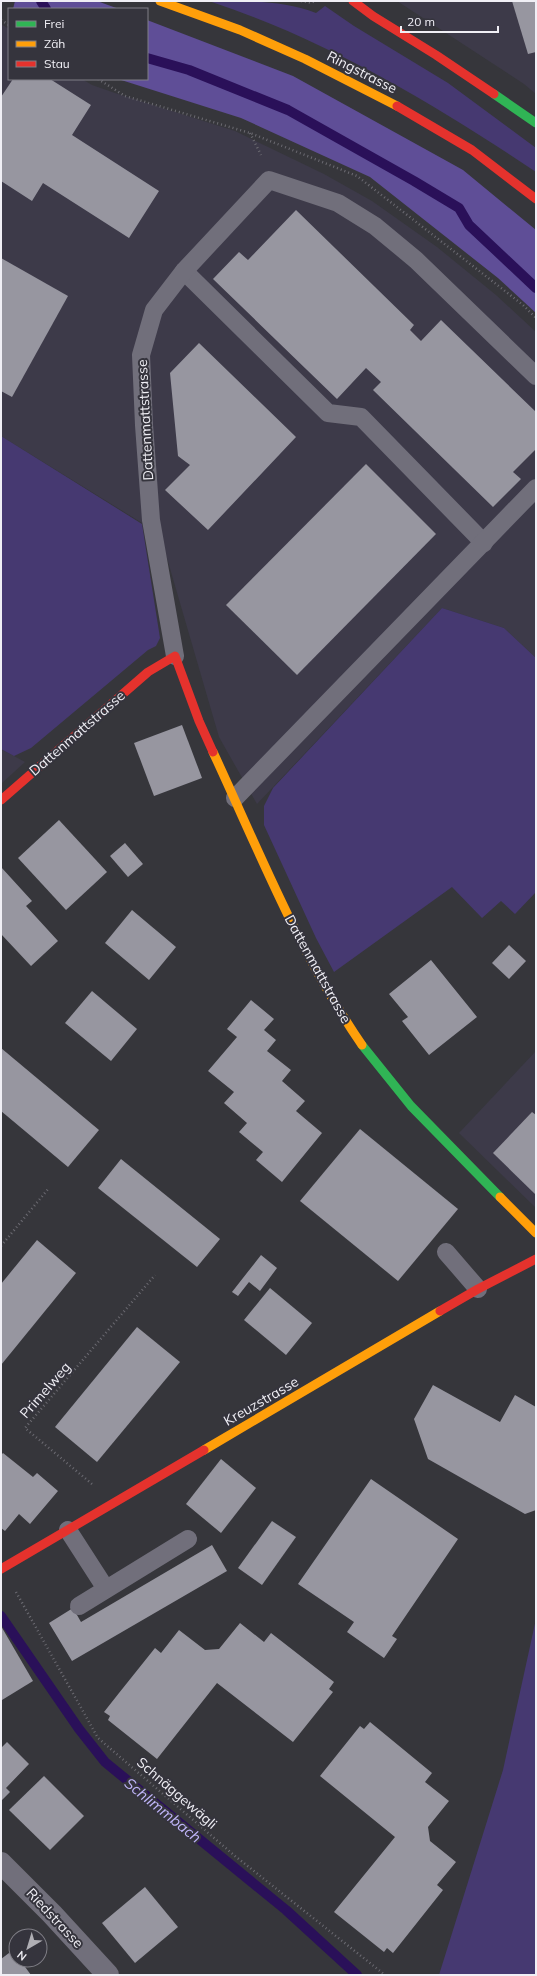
<svg xmlns="http://www.w3.org/2000/svg" width="537" height="1976" viewBox="0 0 537 1976" font-family="Mulish,sans-serif">
<style>
.built{fill:#3d3a49}
.green{fill:#463971}
.forest{fill:#5f4e97}
.lines{fill:none;stroke-linecap:round;stroke-linejoin:round}
.stream{stroke:#2a1059;stroke-width:10}
.building{fill:#9796a0}
.path{stroke:#6c6b72;stroke-width:2.5;stroke-dasharray:1 3;stroke-linecap:butt}
.lane{stroke:#716f7b;stroke-width:18}
.street{stroke:#716f7b;stroke-width:22}
.fast{stroke:#30b455;stroke-width:9}
.slow{stroke:#ff9f0a;stroke-width:9}
.jam{stroke:#e5322d;stroke-width:9}
.labels{text-anchor:middle;dominant-baseline:central;stroke-width:4;stroke-linejoin:round;paint-order:stroke}
.street-label{font-size:14px;fill:#f0eff5;stroke:#35343d}
.water-label{font-size:15px;font-style:italic;fill:#bfb5f8;stroke:#35343d}
</style>
<rect width="100%" height="100%" fill="#36363b"/>
<g class="built">
<polygon points="397,1 536,1 536,94 524,84"/>
<polygon points="1,24 9,29 9,79 82,79 92,85 115,93 235,131 324,174 372,201 437,247 496,295 536,332 536,658 504,628 442,608 257,804 219,737 160,534 1,436"/>
<polygon points="1,749 25,762 1,784"/>
<polygon points="536,1051 536,1208 459,1133"/>
</g>
<g class="green">
<path d="M 209,1 C 246,1 282,0 316,13 L 325,6 L 354,26 L 448,83 L 536,148 L 536,172 C 433,103 327,40 209,1 Z"/>
<polygon points="1,436 142,524 160,638 156,646 148,650 31,748 14,756 1,749"/>
<polygon points="442,608 504,628 536,658 536,892 515,914 501,901 482,918 452,887 334,972 316,938 264,825 264,806 273,788"/>
<polygon points="536,1619 536,1975 439,1975 503,1770"/>
</g>
<g class="forest">
<polygon points="15,1 97,1 119,9 13,9"/>
<polygon points="147,20 293,76 463,170 536,230 536,313 498,278 370,177 241,118 118,79 147,79"/>
</g>
<g class="lines">
<g class="stream">
<polyline points="41,1 46,9"/>
<polyline points="147,58 189,70 288,110 414,181 459,208 469,225 536,288"/>
<polyline points="1,1616 79,1729 105,1762 286,1910 357,1975"/>
</g>
</g>
<g class="building">
<polygon points="512,1 536,1 536,52 528,54"/>
<polygon points="13,79 50,79 91,105 72,135 159,191 129,238 43,183 32,201 1,181 1,97"/>
<polygon points="296,210 414,325 410,330 421,341 441,320 536,412 536,449 513,472 521,479 493,507 373,390 381,382 366,368 337,399 213,279 239,252 248,260"/>
<polygon points="1,258 68,296 12,397 1,391"/>
<polygon points="199,343 296,437 208,530 165,490 190,465 178,456 170,373"/>
<polygon points="366,464 436,534 297,675 226,605"/>
<polygon points="182,725 202,778 154,796 134,743"/>
<polygon points="59,820 107,872 66,910 18,858"/>
<polygon points="125,843 143,864 128,877 110,856"/>
<polygon points="1,867 32,901 26,906 58,941 31,966 1,934"/>
<polygon points="132,910 176,947 149,980 105,943"/>
<polygon points="509,945 526,961 509,979 492,963"/>
<polygon points="431,960 477,1017 429,1055 402,1021 408,1017 389,994"/>
<polygon points="92,991 137,1029 111,1061 65,1023"/>
<polygon points="251,1000 274,1019 264,1030 276,1040 267,1051 291,1070 282,1081 305,1101 296,1111 322,1133 282,1182 256,1160 263,1152 239,1132 247,1123 224,1103 234,1092 208,1071 237,1037 227,1029"/>
<polygon points="1,1048 99,1130 68,1167 1,1111"/>
<polygon points="532,1112 536,1115 536,1195 493,1153"/>
<polygon points="360,1129 458,1209 398,1281 300,1201"/>
<polygon points="121,1159 220,1239 197,1267 98,1188"/>
<polygon points="37,1240 76,1273 1,1365 1,1284"/>
<polygon points="261,1255 277,1268 260,1291 249,1282 238,1296 232,1292"/>
<polygon points="270,1288 312,1323 286,1355 244,1320"/>
<polygon points="137,1327 180,1362 97,1462 55,1427"/>
<polygon points="433,1385 500,1422 515,1395 536,1407 536,1510 525,1514 428,1459 414,1419"/>
<polygon points="3,1453 33,1477 37,1473 58,1491 30,1524 19,1514 5,1531 1,1528 1,1455"/>
<polygon points="221,1459 256,1488 221,1533 186,1504"/>
<polygon points="371,1479 458,1539 392,1636 397,1639 384,1658 347,1632 354,1622 298,1584"/>
<polygon points="272,1521 296,1537 262,1585 238,1568"/>
<polygon points="212,1545 227,1571 72,1661 49,1623 73,1608 81,1622"/>
<polygon points="240,1623 264,1642 271,1633 334,1682 329,1689 333,1692 293,1742 217,1683 157,1759 108,1720 110,1716 104,1712 119,1693 155,1648 161,1653 179,1630 205,1650 219,1649"/>
<polygon points="1,1626 33,1681 2,1700 1,1697"/>
<polygon points="370,1722 432,1773 425,1782 449,1801 428,1827 430,1841 456,1862 437,1885 443,1890 393,1953 387,1948 384,1952 334,1912 395,1837 320,1776 360,1726 364,1729"/>
<polygon points="7,1742 29,1764 6,1788 10,1792 1,1801 1,1748"/>
<polygon points="44,1776 84,1816 50,1850 9,1810"/>
<polygon points="145,1887 178,1927 135,1963 102,1923"/>
<polygon points="13,1950 16,1955 16,1960 20,1960 31,1975 1,1975 1,1959"/>
</g>
<g class="lines">
<g class="path">
<polyline points="301,1 312,3 314,1"/>
<polyline points="1,20 9,25"/>
<polyline points="98,79 125,96 250,133 357,176 523,305 536,318"/>
<polyline points="250,133 261,155"/>
<polyline points="1,1246 49,1188"/>
<polyline points="92,1484 25,1428 155,1275"/>
<polyline points="16,1592 98,1738 235,1856 385,1975"/>
</g>
<g class="lane">
<polyline points="184,271 328,413 361,417 484,543"/>
<polyline points="175,656 151,520 144,425 141,355 154,310 184,271 269,180 338,203 375,226 416,260 536,376"/>
<polyline points="235,798 536,488"/>
<polyline points="446,1252 478,1289"/>
<polyline points="68,1530 106,1589"/>
<polyline points="79,1606 188,1539"/>
</g>
<polyline class="street" points="1,1863 52,1914 108,1975"/>
<g class="fast">
<polyline points="494,94 536,123"/>
<polyline points="362,1045 411,1106 500,1197"/>
</g>
<g class="slow">
<polyline points="160,1 240,30 305,59 397,106"/>
<path d="M 213,752 C 259,851 300,955 362,1045"/>
<polyline points="500,1197 536,1233"/>
<polyline points="204,1450 440,1311"/>
</g>
<g class="jam">
<polyline points="353,1 373,16 436,55 494,94"/>
<polyline points="397,106 472,150 536,199"/>
<polyline points="1,800 148,672 175,656 199,721 213,752"/>
<polyline points="440,1311 478,1289 536,1259"/>
<polyline points="1,1569 204,1450"/>
</g>
</g>
<g class="labels">
<g class="street-label">
<text transform="translate(362 72) rotate(27)">Ringstrasse</text>
<text transform="translate(145 420) rotate(-93)">Dattenmattstrasse</text>
<text transform="translate(77 733) rotate(-41)">Dattenmattstrasse</text>
<text transform="translate(318 969) rotate(61)">Dattenmattstrasse</text>
<text transform="translate(45 1390) rotate(-49)">Primelweg</text>
<text transform="translate(261 1401) rotate(-30)">Kreuzstrasse</text>
<text transform="translate(177 1793) rotate(41)">Schnäggewägli</text>
<text transform="translate(55 1918) rotate(47)">Riedstrasse</text>
</g>
<g class="water-label">
<text transform="translate(163 1810) rotate(39)">Schlimmbach</text>
</g>
</g>
<rect width="537" height="1976" fill="none" stroke="#f0eff5" stroke-width="4"/>
<rect x="8" y="8" width="140" height="72" fill="#35343d" stroke="#807f87"/>
<rect x="16" y="21" width="20" height="6" fill="#30b455" stroke="#807f87"/>
<text x="44" y="28" font-size="12" fill="#f0eff5">Frei</text>
<rect x="16" y="41" width="20" height="6" fill="#ff9f0a" stroke="#807f87"/>
<text x="44" y="48" font-size="12" fill="#f0eff5">Zäh</text>
<rect x="16" y="61" width="20" height="6" fill="#e5322d" stroke="#807f87"/>
<text x="44" y="68" font-size="12" fill="#f0eff5">Stau</text>
<g transform="translate(28 1948) rotate(218)"><circle r="19" fill="#35343d" stroke="#807f87"/>
<path d="M0-3L7 15L0 10L-7 15Z" fill="#afaeb4"/>
<text y="-6" font-size="11" font-weight="bold" text-anchor="middle" fill="#f0eff5">N</text>
</g>
<path d="M401 26v6h97v-6" fill="none" stroke="#f0eff5" stroke-width="2"/>
<text x="407" y="26" font-size="12" fill="#f0eff5" stroke="#35343d" stroke-width="3" paint-order="stroke">20 m</text>
</svg>
